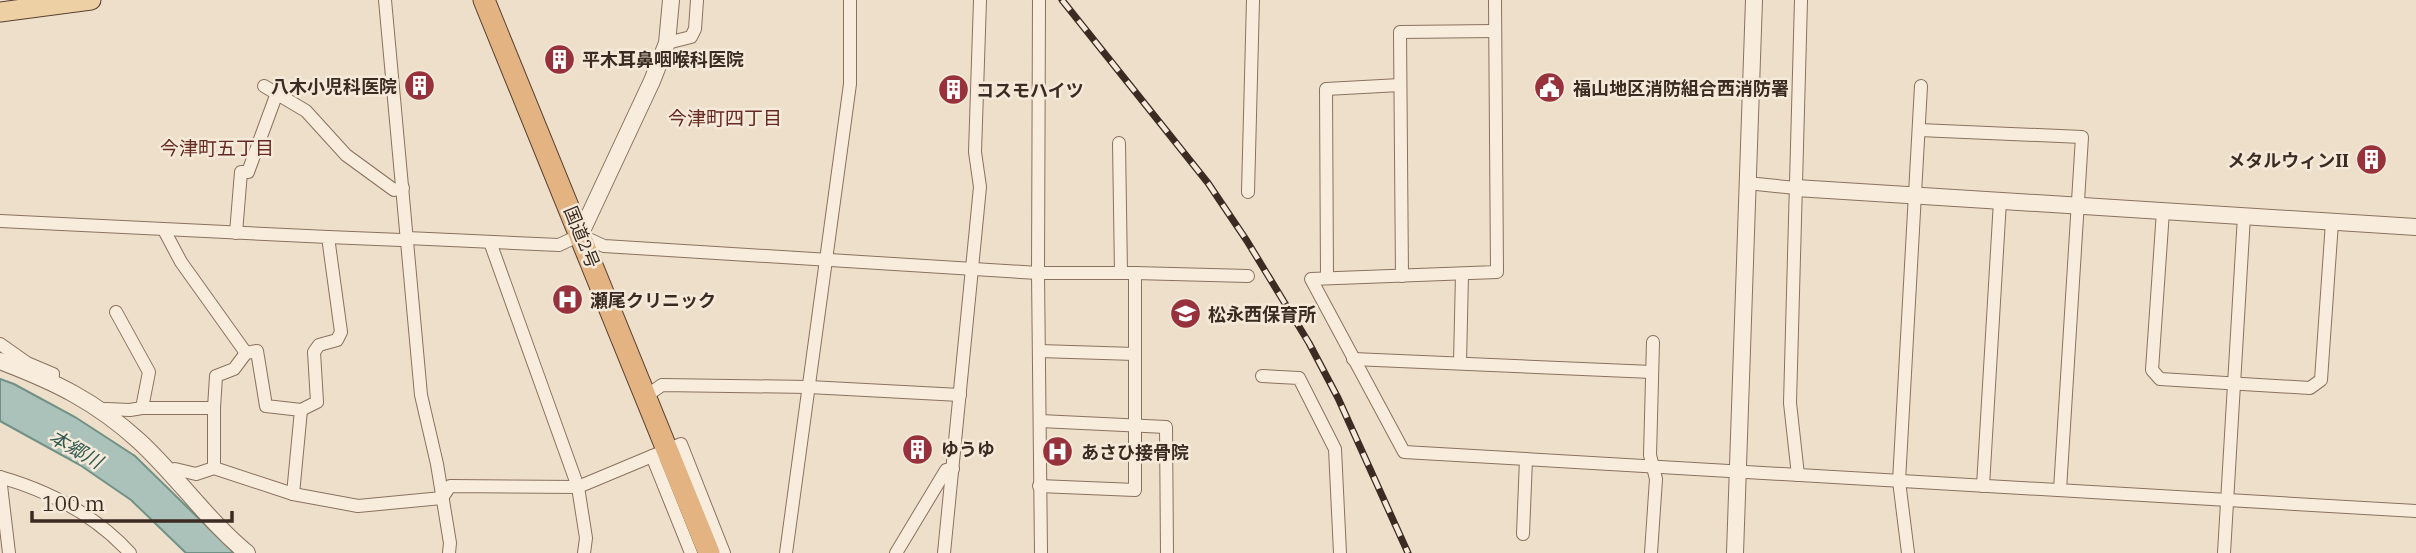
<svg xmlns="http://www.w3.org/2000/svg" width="2416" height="553" viewBox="0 0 2416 553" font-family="'IBM Plex Serif','Noto Sans JP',serif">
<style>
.water{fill:#aac2b9;stroke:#719186;stroke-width:2}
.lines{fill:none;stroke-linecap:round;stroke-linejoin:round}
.minor-casing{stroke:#8a715f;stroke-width:14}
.tertiary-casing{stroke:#8a715f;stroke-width:18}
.primary-casing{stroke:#584032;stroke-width:21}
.trunk-casing{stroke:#584032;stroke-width:23}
.minor{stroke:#f8eddd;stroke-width:12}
.tertiary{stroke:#f8eddd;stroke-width:16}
.primary{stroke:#eed0a5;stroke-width:19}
.trunk{stroke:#e3b482;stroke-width:21}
.rail-casing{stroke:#3b2b22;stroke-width:7}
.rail{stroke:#f5ead9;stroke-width:4.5;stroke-dasharray:13;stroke-linecap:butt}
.labels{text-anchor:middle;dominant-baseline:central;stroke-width:5;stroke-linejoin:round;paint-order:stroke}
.poi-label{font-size:18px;font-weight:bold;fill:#3b2b22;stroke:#f5ead9;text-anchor:start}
.street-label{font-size:18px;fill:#3b2b22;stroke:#f5ead9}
.neighbourhood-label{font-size:19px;fill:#662a22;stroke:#f5ead9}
.water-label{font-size:19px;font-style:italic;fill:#325a53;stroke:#f5ead9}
</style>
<rect width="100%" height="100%" fill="#eedfca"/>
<polygon class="water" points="0,379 14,384 75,417 135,456 234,553 186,553 131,500 80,465 0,421"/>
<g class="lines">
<defs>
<g id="minor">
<polyline points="385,0 421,395 437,464 450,543 449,553"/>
<polyline points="1495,0 1497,272 1311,279 1404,452 2416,511"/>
<polyline points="667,43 691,37 695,29 697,0"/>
<polyline points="264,86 306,111 346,155 394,190 403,188"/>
<polyline points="1919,130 2082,137 2060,490"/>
<polyline points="1119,143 1121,273"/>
<polyline points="1747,183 1796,188"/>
<polyline points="1248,192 1253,0"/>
<polyline points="2163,211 2152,370 2160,379 2310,388 2321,380 2332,222"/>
<polyline points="0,221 328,237 341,332 337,340 319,345 314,352 317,402 301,410"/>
<polyline points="164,230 181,262 246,353"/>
<polyline points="236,233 241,172 248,172 277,93"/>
<polyline points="328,237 401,240 407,238 559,245 580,235 604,246 1038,273 1039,0"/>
<polyline points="490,242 578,487 586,538 584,553"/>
<polyline points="1402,276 1400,32 1495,31"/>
<polyline points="1327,278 1326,89 1400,85"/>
<polyline points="0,344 27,363 53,374 52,381"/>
<polyline points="1039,351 1135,354"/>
<polyline points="1353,359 1652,372"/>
<polyline points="1460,363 1462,274"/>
<polyline points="1262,376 1299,378 1335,449 1340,553"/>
<polyline points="646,396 662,385 809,387 960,395"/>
<polyline points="142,408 214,408 214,468"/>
<polyline points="214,408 216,376 234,369 246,353 257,351 266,406 301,410 293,494"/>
<polyline points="104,413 106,409 130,410 142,408 149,372 116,312"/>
<polyline points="1040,421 1166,427 1167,553"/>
<polyline points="652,456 691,553"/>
<polyline points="168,472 175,469 196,474 214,468 293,494 358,506 442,498 450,486 578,487 681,444 724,553"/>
<polyline points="1798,475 1790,403 1801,0"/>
<path d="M 0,477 C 49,491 95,515 130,553"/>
<polyline points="0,477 9,553"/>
<polyline points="1039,486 1135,490 1135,273"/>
<polyline points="1983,486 2000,201"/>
<polyline points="1523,534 1526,459"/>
<polyline points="786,553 850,84 850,0"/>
<polyline points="896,553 946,470 953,469"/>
<polyline points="944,553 980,187 975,152 980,0"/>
<polyline points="1041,553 1038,273 1135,273 1248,276"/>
<polyline points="1651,553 1656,479 1650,455 1653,342"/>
<polyline points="1908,553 1899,481 1921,86"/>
<polyline points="2224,553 2244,216"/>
</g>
<g id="tertiary">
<polyline points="1796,188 2416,227"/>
<polyline points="580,235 652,81 667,43 671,0"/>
<path d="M 0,361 C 55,382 95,401 139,441 C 177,476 207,520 247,553"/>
<polyline points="1735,553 1754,0"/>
</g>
<polyline id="primary" points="0,12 91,0"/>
<polyline id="trunk" points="484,0 709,553"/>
</defs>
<use href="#minor" class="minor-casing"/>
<use href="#tertiary" class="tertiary-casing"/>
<use href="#primary" class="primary-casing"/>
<use href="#trunk" class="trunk-casing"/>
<use href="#minor" class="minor"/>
<use href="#tertiary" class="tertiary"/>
<use href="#primary" class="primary"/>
<use href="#trunk" class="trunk"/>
<defs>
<polyline id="rail" points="1062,0 1208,183 1247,241 1309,343 1338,398 1408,553"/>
</defs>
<use href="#rail" class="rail-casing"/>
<use href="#rail" class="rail"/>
</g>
<defs>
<symbol id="building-disc" viewBox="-11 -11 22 22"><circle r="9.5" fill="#97313c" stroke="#f5ead9"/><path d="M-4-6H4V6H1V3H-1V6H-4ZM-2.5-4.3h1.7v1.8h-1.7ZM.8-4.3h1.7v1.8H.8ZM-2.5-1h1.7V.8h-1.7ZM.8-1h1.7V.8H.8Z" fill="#fff"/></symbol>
<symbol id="civic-disc" viewBox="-11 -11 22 22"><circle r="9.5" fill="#97313c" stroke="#f5ead9"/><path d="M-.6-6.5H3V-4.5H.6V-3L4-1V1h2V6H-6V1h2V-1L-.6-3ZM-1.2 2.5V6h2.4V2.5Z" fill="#fff"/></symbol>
<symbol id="hospital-disc" viewBox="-11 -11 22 22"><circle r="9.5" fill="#97313c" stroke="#f5ead9"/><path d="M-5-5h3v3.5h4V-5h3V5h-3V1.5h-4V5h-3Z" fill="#fff"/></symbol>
<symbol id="school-disc" viewBox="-11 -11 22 22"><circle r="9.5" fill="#97313c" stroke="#f5ead9"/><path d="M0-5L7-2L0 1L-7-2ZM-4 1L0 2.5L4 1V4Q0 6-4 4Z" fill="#fff"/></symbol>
</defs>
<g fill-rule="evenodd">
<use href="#building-disc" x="542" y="42" width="35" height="35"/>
<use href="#building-disc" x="402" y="68" width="35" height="35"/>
<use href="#civic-disc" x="1532" y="70" width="35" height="35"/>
<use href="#building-disc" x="936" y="72" width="35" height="35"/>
<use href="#building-disc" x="2354" y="142" width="35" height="35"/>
<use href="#hospital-disc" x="550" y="282" width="35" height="35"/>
<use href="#school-disc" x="1168" y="296" width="35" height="35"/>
<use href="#building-disc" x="900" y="432" width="35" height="35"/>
<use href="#hospital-disc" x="1040" y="434" width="35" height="35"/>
</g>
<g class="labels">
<g class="poi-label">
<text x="582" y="59">平木耳鼻咽喉科医院</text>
<text x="397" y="86" text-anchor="end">八木小児科医院</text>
<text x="1573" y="88">福山地区消防組合西消防署</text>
<text x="976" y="90">コスモハイツ</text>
<text x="2349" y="160" text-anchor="end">メタルウィンII</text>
<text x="590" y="300">瀬尾クリニック</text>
<text x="1208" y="314">松永西保育所</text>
<text x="941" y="449">ゆうゆ</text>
<text x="1081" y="452">あさひ接骨院</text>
</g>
<g class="street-label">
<text transform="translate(582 237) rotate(68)">国道2号</text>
</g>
<g class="neighbourhood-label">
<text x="725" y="118">今津町四丁目</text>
<text x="217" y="148">今津町五丁目</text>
</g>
<g class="water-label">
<text transform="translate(76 449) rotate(30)">本郷川</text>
</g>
</g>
<path d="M32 511v10h200v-10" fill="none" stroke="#3b2b22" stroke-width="3.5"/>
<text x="42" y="511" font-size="21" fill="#3b2b22" stroke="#f5ead9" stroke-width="5" paint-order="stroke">100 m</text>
</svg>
